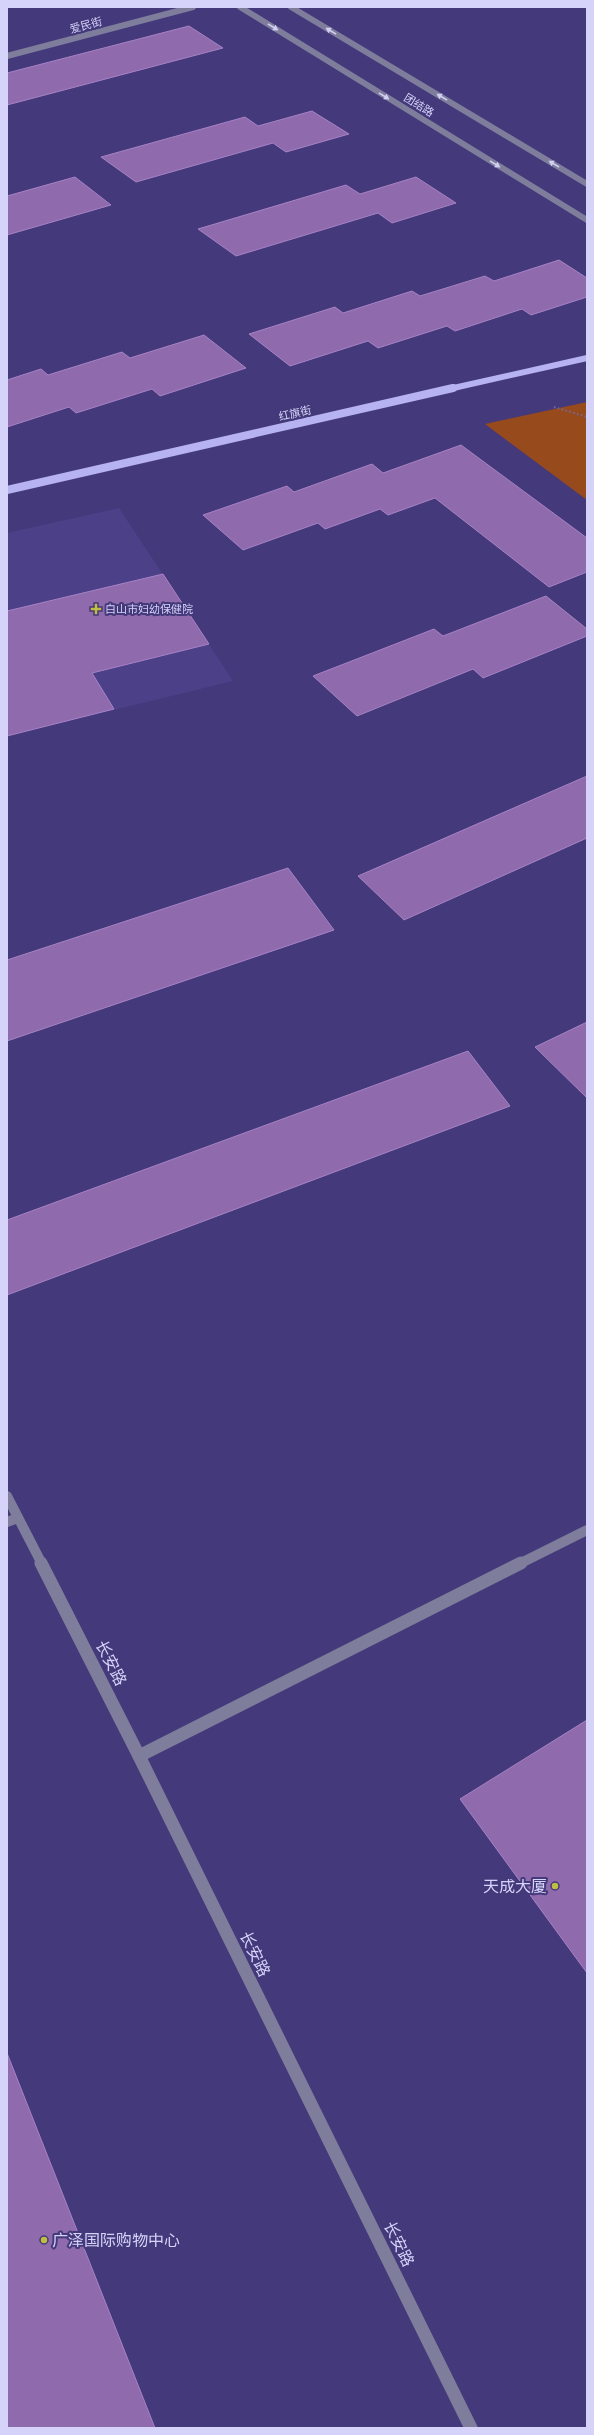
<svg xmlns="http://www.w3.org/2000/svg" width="594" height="2435" viewBox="0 0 594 2435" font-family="'Public Sans','Noto Sans SC',sans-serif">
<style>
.built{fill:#4c4088}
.green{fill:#974a1b}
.building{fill:#8f6bad;stroke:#a782c6}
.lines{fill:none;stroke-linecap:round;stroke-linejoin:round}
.path{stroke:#736aa3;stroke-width:2;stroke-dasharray:1.5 2.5;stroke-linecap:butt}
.minor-far2{stroke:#7f7d9c;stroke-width:6}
.minor-far1{stroke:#7f7d9c;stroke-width:10}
.minor{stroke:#7f7d9c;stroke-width:13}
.major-far1{stroke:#b7b2f1;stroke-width:6}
.major{stroke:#b7b2f1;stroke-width:8}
.oneway{fill:#d1cff4}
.poi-dot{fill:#c0be40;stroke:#44397a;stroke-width:1.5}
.labels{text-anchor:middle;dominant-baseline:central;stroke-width:4;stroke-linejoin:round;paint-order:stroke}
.far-street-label{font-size:11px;fill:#d5d3f9;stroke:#44397a}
.far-poi-label{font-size:11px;fill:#d5d3f9;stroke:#44397a;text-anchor:start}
.near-street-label{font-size:16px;fill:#d5d3f9;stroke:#44397a}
.near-poi-label{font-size:16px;fill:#d5d3f9;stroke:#44397a;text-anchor:end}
</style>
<rect width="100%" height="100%" fill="#44397a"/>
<polygon class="built" points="119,508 233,681 7,736 7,533"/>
<polygon class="green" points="587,402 587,500 485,424"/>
<g class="building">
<polygon points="189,26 223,48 7,105 7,73"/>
<polygon points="312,111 349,134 286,152 273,143 136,182 101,157 245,117 258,126"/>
<polygon points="75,177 111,205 7,235 7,196"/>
<polygon points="416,177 456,203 392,223 378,213 236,256 198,229 346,185 360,194"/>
<polygon points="559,260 587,278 587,297 531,315 522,309 455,331 447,326 378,348 368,341 290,366 249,334 335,307 343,313 412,291 420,296 485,276 494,281"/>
<polygon points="204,335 246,368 160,396 152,389 76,413 69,407 7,427 7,380 41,369 48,375 122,352 130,358"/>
<polygon points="461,445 587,538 587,572 549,587 435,498 388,515 380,509 325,529 318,523 243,550 203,515 287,486 294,492 372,464 383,473"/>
<polygon points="163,574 209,644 92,673 114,709 7,736 7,611"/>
<polygon points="546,596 587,629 587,636 483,678 473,669 357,716 313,676 434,629 443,636"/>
<polygon points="587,776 587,838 404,920 358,876"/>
<polygon points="288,868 334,930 7,1041 7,960"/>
<polygon points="587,1022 587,1098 535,1047"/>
<polygon points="468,1051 510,1106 7,1295 7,1220"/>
<polygon points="587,1720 587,1973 460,1799"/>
<polygon points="7,2053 155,2428 7,2428"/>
</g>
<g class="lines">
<polyline class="path" points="554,407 587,417"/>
<g class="minor-far2">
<polyline points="240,7 587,220"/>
<polyline points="291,7 587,184"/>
<polyline points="7,56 193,7"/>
</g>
<g class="minor-far1">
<polyline points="7,1496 42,1564"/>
<polyline points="7,1522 18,1518"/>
<polyline points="519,1564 587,1530"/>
</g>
<g class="minor">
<polyline points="41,1563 139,1756 471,2428"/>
<polyline points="139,1756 521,1563"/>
</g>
<polyline class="major-far1" points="449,389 587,358"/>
<polyline class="major" points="7,490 453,388"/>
</g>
<defs><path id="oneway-solid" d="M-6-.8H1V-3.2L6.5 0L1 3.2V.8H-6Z"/></defs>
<g class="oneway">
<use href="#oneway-solid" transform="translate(273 27) rotate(32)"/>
<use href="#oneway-solid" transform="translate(331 31) rotate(-149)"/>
<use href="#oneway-solid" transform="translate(384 96) rotate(32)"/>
<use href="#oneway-solid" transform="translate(442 97) rotate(-149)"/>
<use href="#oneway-solid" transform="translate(495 164) rotate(32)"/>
<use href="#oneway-solid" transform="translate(554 164) rotate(-149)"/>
</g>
<g class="poi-dot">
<path d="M94 603h4v4h4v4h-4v4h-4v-4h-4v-4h4z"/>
<circle cx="555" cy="1886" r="4"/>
<circle cx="44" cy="2240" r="4"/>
</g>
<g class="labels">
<g class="far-street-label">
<text transform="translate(86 25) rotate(-15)">爱民街</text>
<text transform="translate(419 105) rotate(32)">团结路</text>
<text transform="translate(295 413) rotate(-13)">红旗街</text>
</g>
<g class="far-poi-label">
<text x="105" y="609">白山市妇幼保健院</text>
</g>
<g class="near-street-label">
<text transform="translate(111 1663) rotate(63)">长安路</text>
<text transform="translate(255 1954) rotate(64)">长安路</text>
<text transform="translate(399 2244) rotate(64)">长安路</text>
</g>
<g class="near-poi-label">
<text x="547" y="1886">天成大厦</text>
<text x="52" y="2240" text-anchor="start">广泽国际购物中心</text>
</g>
</g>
<rect width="594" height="2435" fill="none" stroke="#d5d3f9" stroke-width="16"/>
</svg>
